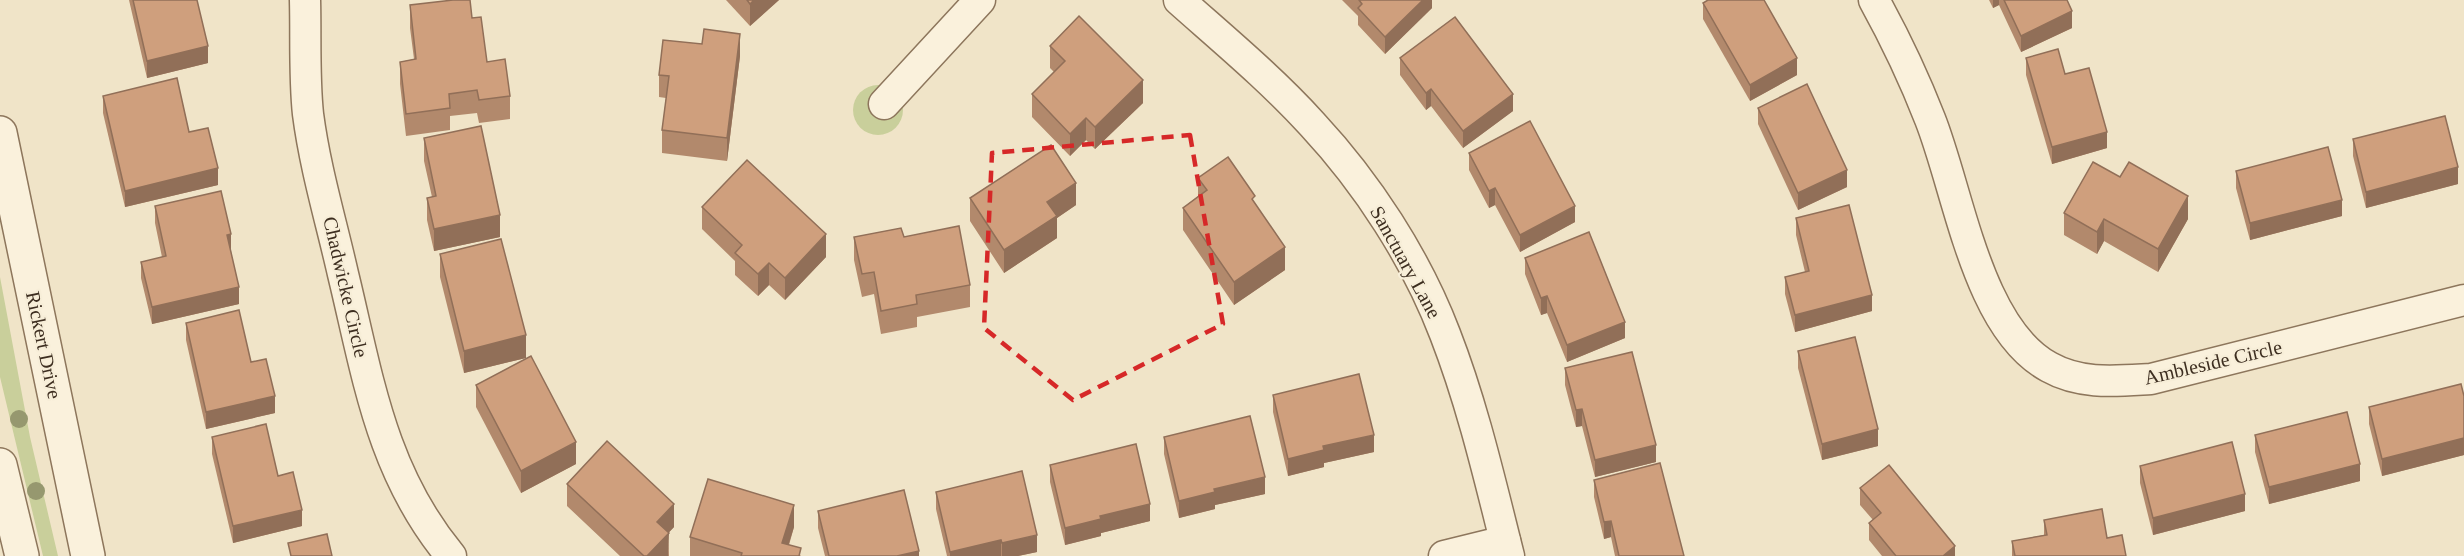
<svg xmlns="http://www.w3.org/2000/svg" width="2464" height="556" viewBox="0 0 2464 556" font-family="Georgia,serif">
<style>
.green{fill:#c9cf9b}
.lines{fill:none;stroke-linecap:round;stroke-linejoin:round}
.minor-casing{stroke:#8d765c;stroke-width:33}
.tertiary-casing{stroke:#8d765c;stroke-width:36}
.minor{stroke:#faf1dc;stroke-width:30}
.tertiary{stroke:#faf1dc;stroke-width:33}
.tree{fill:#96986f}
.wall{fill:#b2896c}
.shaded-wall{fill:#916f58}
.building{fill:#cf9f7d;stroke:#916f58;stroke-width:1.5}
.marked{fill:none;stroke:#d62828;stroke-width:4.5;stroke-dasharray:12 8;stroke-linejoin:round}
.labels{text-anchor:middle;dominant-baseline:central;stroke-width:4.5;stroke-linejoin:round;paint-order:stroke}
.street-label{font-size:20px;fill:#3d2e20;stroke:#f7eed8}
</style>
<rect width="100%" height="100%" fill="#f0e4c8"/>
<g class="green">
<circle cx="878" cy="110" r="25"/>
<polygon points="0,277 30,437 58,556 43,556 0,377"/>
</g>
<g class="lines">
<defs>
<g id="minor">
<path d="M 305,0 C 306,37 304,77 308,114 C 315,168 331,221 343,274 C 368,377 381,472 451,556"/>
<path d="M 1179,0 C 1224,40 1271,79 1312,124 C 1367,183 1416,258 1445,334 C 1473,406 1490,481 1509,556"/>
<path d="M 1874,0 C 1895,38 1914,78 1930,119 C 1959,192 1977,328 2049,367 C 2081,385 2116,381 2151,379 L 2464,300"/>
<polyline points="884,104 980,0"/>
<polyline points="1444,556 1505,541"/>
</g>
<g id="tertiary">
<polyline points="0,133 88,556"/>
<polyline points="0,465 22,556"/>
</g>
</defs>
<use href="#minor" class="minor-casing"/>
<use href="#tertiary" class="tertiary-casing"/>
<use href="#minor" class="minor"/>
<use href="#tertiary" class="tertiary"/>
</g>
<g class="tree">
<circle cx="19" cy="419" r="9"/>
<circle cx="36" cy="491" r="9"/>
</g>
<g class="wall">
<polygon points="129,0 197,0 208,63 147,78"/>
<polygon points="726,0 779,0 750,26"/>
<polygon points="1342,0 1432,0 1432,8 1385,54 1358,25 1358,16"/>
<polygon points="1989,0 2067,0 2072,28 2021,52 1999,5 1993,8"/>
<polygon points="1703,3 1797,75 1750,101 1703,19"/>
<polygon points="410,5 472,18 487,62 510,96 510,119 479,123 477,113 450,116 450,130 406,136 400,84 400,62 414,59 410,28"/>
<polygon points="702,44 740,56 727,161 662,153 662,130 666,98 659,97 659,75"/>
<polygon points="1050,46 1143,103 1095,149 1086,140 1070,156 1032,117 1032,94 1054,72 1050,68"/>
<polygon points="1400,58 1513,111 1463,148 1431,106 1426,110 1400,75"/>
<polygon points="2026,58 2107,148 2052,164 2026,75"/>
<polygon points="103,96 189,132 218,185 125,207 103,113"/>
<polygon points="1758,108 1847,187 1798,210 1758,124"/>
<polygon points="424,138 500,237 434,251 427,220 427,198 432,197 424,161"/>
<polygon points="2353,139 2458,184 2366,208 2353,156"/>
<polygon points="1469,153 1575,222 1520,252 1495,205 1489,208 1469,170"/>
<polygon points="2236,171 2342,216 2250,240 2236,188"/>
<polygon points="1198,178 1255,204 1285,270 1234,305 1183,230 1183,208 1198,196"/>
<polygon points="970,198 1076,205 1057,218 1057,238 1004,273 970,221"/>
<polygon points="155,206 231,251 239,304 152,324 141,278 141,262 162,257 155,223"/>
<polygon points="702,207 826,257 785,300 769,285 758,296 735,275 735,261 702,229"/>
<polygon points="2064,213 2188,219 2158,272 2104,241 2097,254 2064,235"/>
<polygon points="1796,218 1872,311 1795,332 1785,294 1785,277 1805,272 1796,235"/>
<polygon points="854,237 904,237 970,285 970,307 917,317 917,327 881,334 874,294 862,297 854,260"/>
<polygon points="440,254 526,358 464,373 440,277"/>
<polygon points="1525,258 1625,338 1567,362 1547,313 1541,315 1525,274"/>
<polygon points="186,323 251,362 275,413 206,429 186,340"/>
<polygon points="1798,351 1878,446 1822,460 1798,368"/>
<polygon points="1565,368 1656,462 1595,477 1582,426 1576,427 1565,385"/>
<polygon points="476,385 576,464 521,493 476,407"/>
<polygon points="1273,395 1374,452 1324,463 1324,467 1288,476 1273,412"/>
<polygon points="2464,396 2464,455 2382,476 2369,424 2369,407"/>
<polygon points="2255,435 2360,481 2269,504 2255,452"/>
<polygon points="212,437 278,476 302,526 233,543 212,454"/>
<polygon points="1164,437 1265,494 1215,505 1215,509 1179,518 1164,454"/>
<polygon points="1050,465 1150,521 1101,533 1101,536 1065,545 1050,482"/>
<polygon points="2140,466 2245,511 2153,535 2140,483"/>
<polygon points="1594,480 1684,556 1615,556 1611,537 1604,539 1594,497"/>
<polygon points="567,484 674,527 668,533 669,556 620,556 567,506"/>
<polygon points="1860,488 1955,556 1882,556 1869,540 1869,523 1873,520 1860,505"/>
<polygon points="936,492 1037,552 1018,556 947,556 936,509"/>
<polygon points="818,511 919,556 825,556 818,528"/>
<polygon points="2044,520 2107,538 2126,556 2012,556 2012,541 2044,535"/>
<polygon points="794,527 789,545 801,556 690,556 690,537"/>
</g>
<g class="shaded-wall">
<polygon points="754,0 779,0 750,26 750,4"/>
<polygon points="1423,0 1432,0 1432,8 1385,54 1385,37"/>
<polygon points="1993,0 1999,0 1999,5 1993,8"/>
<polygon points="2072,11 2072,28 2021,52 2021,36"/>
<polygon points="740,34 740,56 727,161 727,138"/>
<polygon points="208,46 208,63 147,78 147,61"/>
<polygon points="1797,58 1797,75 1750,101 1750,85"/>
<polygon points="1143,80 1143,103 1095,149 1095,127"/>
<polygon points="1431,89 1431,106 1426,110 1426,93"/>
<polygon points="1513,94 1513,111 1463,148 1463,131"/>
<polygon points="1086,118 1086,140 1070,156 1070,134"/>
<polygon points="2107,132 2107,148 2052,164 2052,147"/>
<polygon points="2458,167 2458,184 2366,208 2366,192"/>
<polygon points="218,168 218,185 125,207 125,191"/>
<polygon points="1847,170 1847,187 1798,210 1798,193"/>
<polygon points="1076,183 1076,205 1057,218 1057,238 1004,273 1004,250 1047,202"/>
<polygon points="1495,188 1495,205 1489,208 1489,191"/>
<polygon points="2188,196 2188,219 2158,272 2158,249"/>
<polygon points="2342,200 2342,216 2250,240 2250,223"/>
<polygon points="1575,206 1575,222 1520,252 1520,235"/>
<polygon points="500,215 500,237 434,251 434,229"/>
<polygon points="2104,219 2104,241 2097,254 2097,232"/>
<polygon points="231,234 231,251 227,252 227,235"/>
<polygon points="826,234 826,257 785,300 785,278"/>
<polygon points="1285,247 1285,270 1234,305 1234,282"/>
<polygon points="769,263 769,285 758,296 758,274"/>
<polygon points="239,287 239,304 152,324 152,307"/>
<polygon points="1872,295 1872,311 1795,332 1795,315"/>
<polygon points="1547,296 1547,313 1541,315 1541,298"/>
<polygon points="1625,322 1625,338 1567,362 1567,345"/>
<polygon points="526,335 526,358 464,373 464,351"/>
<polygon points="275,396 275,413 206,429 206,412"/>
<polygon points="1582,409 1582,426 1576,427 1576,410"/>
<polygon points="1878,429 1878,446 1822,460 1822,444"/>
<polygon points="1374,435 1374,452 1324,463 1324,467 1288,476 1288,459 1323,446"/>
<polygon points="2464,438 2464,455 2382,476 2382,459"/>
<polygon points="576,442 576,464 521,493 521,471"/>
<polygon points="1656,445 1656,462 1595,477 1595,460"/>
<polygon points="2360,464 2360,481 2269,504 2269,487"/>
<polygon points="1265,477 1265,494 1215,505 1215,509 1179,518 1179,501 1214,489"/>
<polygon points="2245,494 2245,511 2153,535 2153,518"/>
<polygon points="674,504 674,527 657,545 657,522"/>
<polygon points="1150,504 1150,521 1101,533 1101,536 1065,545 1065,528 1100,516"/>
<polygon points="794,505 794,527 785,556 782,543"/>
<polygon points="302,510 302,526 233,543 233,526"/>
<polygon points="1611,521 1611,537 1604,539 1604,522"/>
<polygon points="669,533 668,556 647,556"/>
<polygon points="1037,535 1037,552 1018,556 1002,556 1002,543"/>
<polygon points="1001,540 1001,556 950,556 950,552"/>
<polygon points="1955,546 1955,556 1943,556"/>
<polygon points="919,551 919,556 897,556"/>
</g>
<g class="building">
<polygon points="133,0 197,0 208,46 147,61"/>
<polygon points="453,0 470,0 472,18 481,17 487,62 505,59 510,96 479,100 477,90 449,94 450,108 406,114 400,62 416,59 410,5"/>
<polygon points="747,0 754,0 750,4"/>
<polygon points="1359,0 1423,0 1385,37 1358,8 1362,4"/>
<polygon points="1708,0 1764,0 1797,58 1750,85 1703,3"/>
<polygon points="2004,0 2067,0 2072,11 2021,36"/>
<polygon points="1079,16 1143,80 1095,127 1086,118 1070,134 1032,94 1065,61 1050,46"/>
<polygon points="1455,17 1513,94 1463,131 1431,89 1426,93 1400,58"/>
<polygon points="704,29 740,34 727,138 662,130 669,76 659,75 663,40 702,44"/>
<polygon points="2058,49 2065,74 2089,68 2107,132 2052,147 2026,58"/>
<polygon points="177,78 189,132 208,128 218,168 125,191 103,96"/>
<polygon points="1807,84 1847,170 1798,193 1758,108"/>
<polygon points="2445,116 2458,167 2366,192 2353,139"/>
<polygon points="1530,121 1575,206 1520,235 1495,188 1489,191 1469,153"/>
<polygon points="481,126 500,215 434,229 427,198 436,196 424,138"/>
<polygon points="1051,145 1076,183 1047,202 1057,216 1004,250 970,198"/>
<polygon points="2328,147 2342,200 2250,223 2236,171"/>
<polygon points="1228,157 1255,196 1252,199 1285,247 1234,282 1183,208 1207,190 1198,178"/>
<polygon points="747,160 826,234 785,278 769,263 758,274 735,253 742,245 702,207"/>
<polygon points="2093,162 2120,177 2129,162 2188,196 2158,249 2104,219 2097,232 2064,213"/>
<polygon points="221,191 231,234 227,235 239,287 152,307 141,262 166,256 155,206"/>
<polygon points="1849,205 1872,295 1795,315 1785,277 1809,271 1796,218"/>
<polygon points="959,226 970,285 916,295 917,304 881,311 874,272 862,274 854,237 901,228 904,237"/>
<polygon points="1589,232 1625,322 1567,345 1547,296 1541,298 1525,258"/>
<polygon points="501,239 526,335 464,351 440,254"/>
<polygon points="239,310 251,362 266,359 275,396 206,412 186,323"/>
<polygon points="1855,337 1878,429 1822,444 1798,351"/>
<polygon points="1632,352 1656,445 1595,460 1582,409 1576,410 1565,368"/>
<polygon points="531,356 576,442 521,471 476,385"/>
<polygon points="1359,374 1374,435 1323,446 1324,450 1288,459 1273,395"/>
<polygon points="2461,384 2464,396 2464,438 2382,459 2369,407"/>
<polygon points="2347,412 2360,464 2269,487 2255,435"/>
<polygon points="1250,416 1265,477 1214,489 1215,492 1179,501 1164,437"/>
<polygon points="266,424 278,476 293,472 302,510 233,526 212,437"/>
<polygon points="607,441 674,504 657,522 669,533 647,556 644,556 567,484"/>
<polygon points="2232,442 2245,494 2153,518 2140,466"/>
<polygon points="1136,444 1150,504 1100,516 1101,519 1065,528 1050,465"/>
<polygon points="1660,463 1684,556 1619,556 1611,521 1604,522 1594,480"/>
<polygon points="1889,465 1955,546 1943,556 1896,556 1869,523 1881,513 1860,488"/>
<polygon points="1022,471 1037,535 1002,543 1001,540 950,552 936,492"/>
<polygon points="708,479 794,505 782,543 801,548 799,556 741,556 742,553 690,537"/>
<polygon points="904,490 919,551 897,556 829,556 818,511"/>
<polygon points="2102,509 2107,538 2122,535 2126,556 2015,556 2012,541 2047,535 2044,520"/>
<polygon points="327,534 332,556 291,556 288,543"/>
</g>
<path class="marked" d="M 1190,135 L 1223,324 L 1073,400 L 984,328 L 992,153 Z"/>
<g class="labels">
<g class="street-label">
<text transform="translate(1406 262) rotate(61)">Sanctuary Lane</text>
<text transform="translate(346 287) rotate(77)">Chadwicke Circle</text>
<text transform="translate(44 345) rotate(78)">Rickert Drive</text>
<text transform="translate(2213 362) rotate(-13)">Ambleside Circle</text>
</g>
</g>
</svg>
